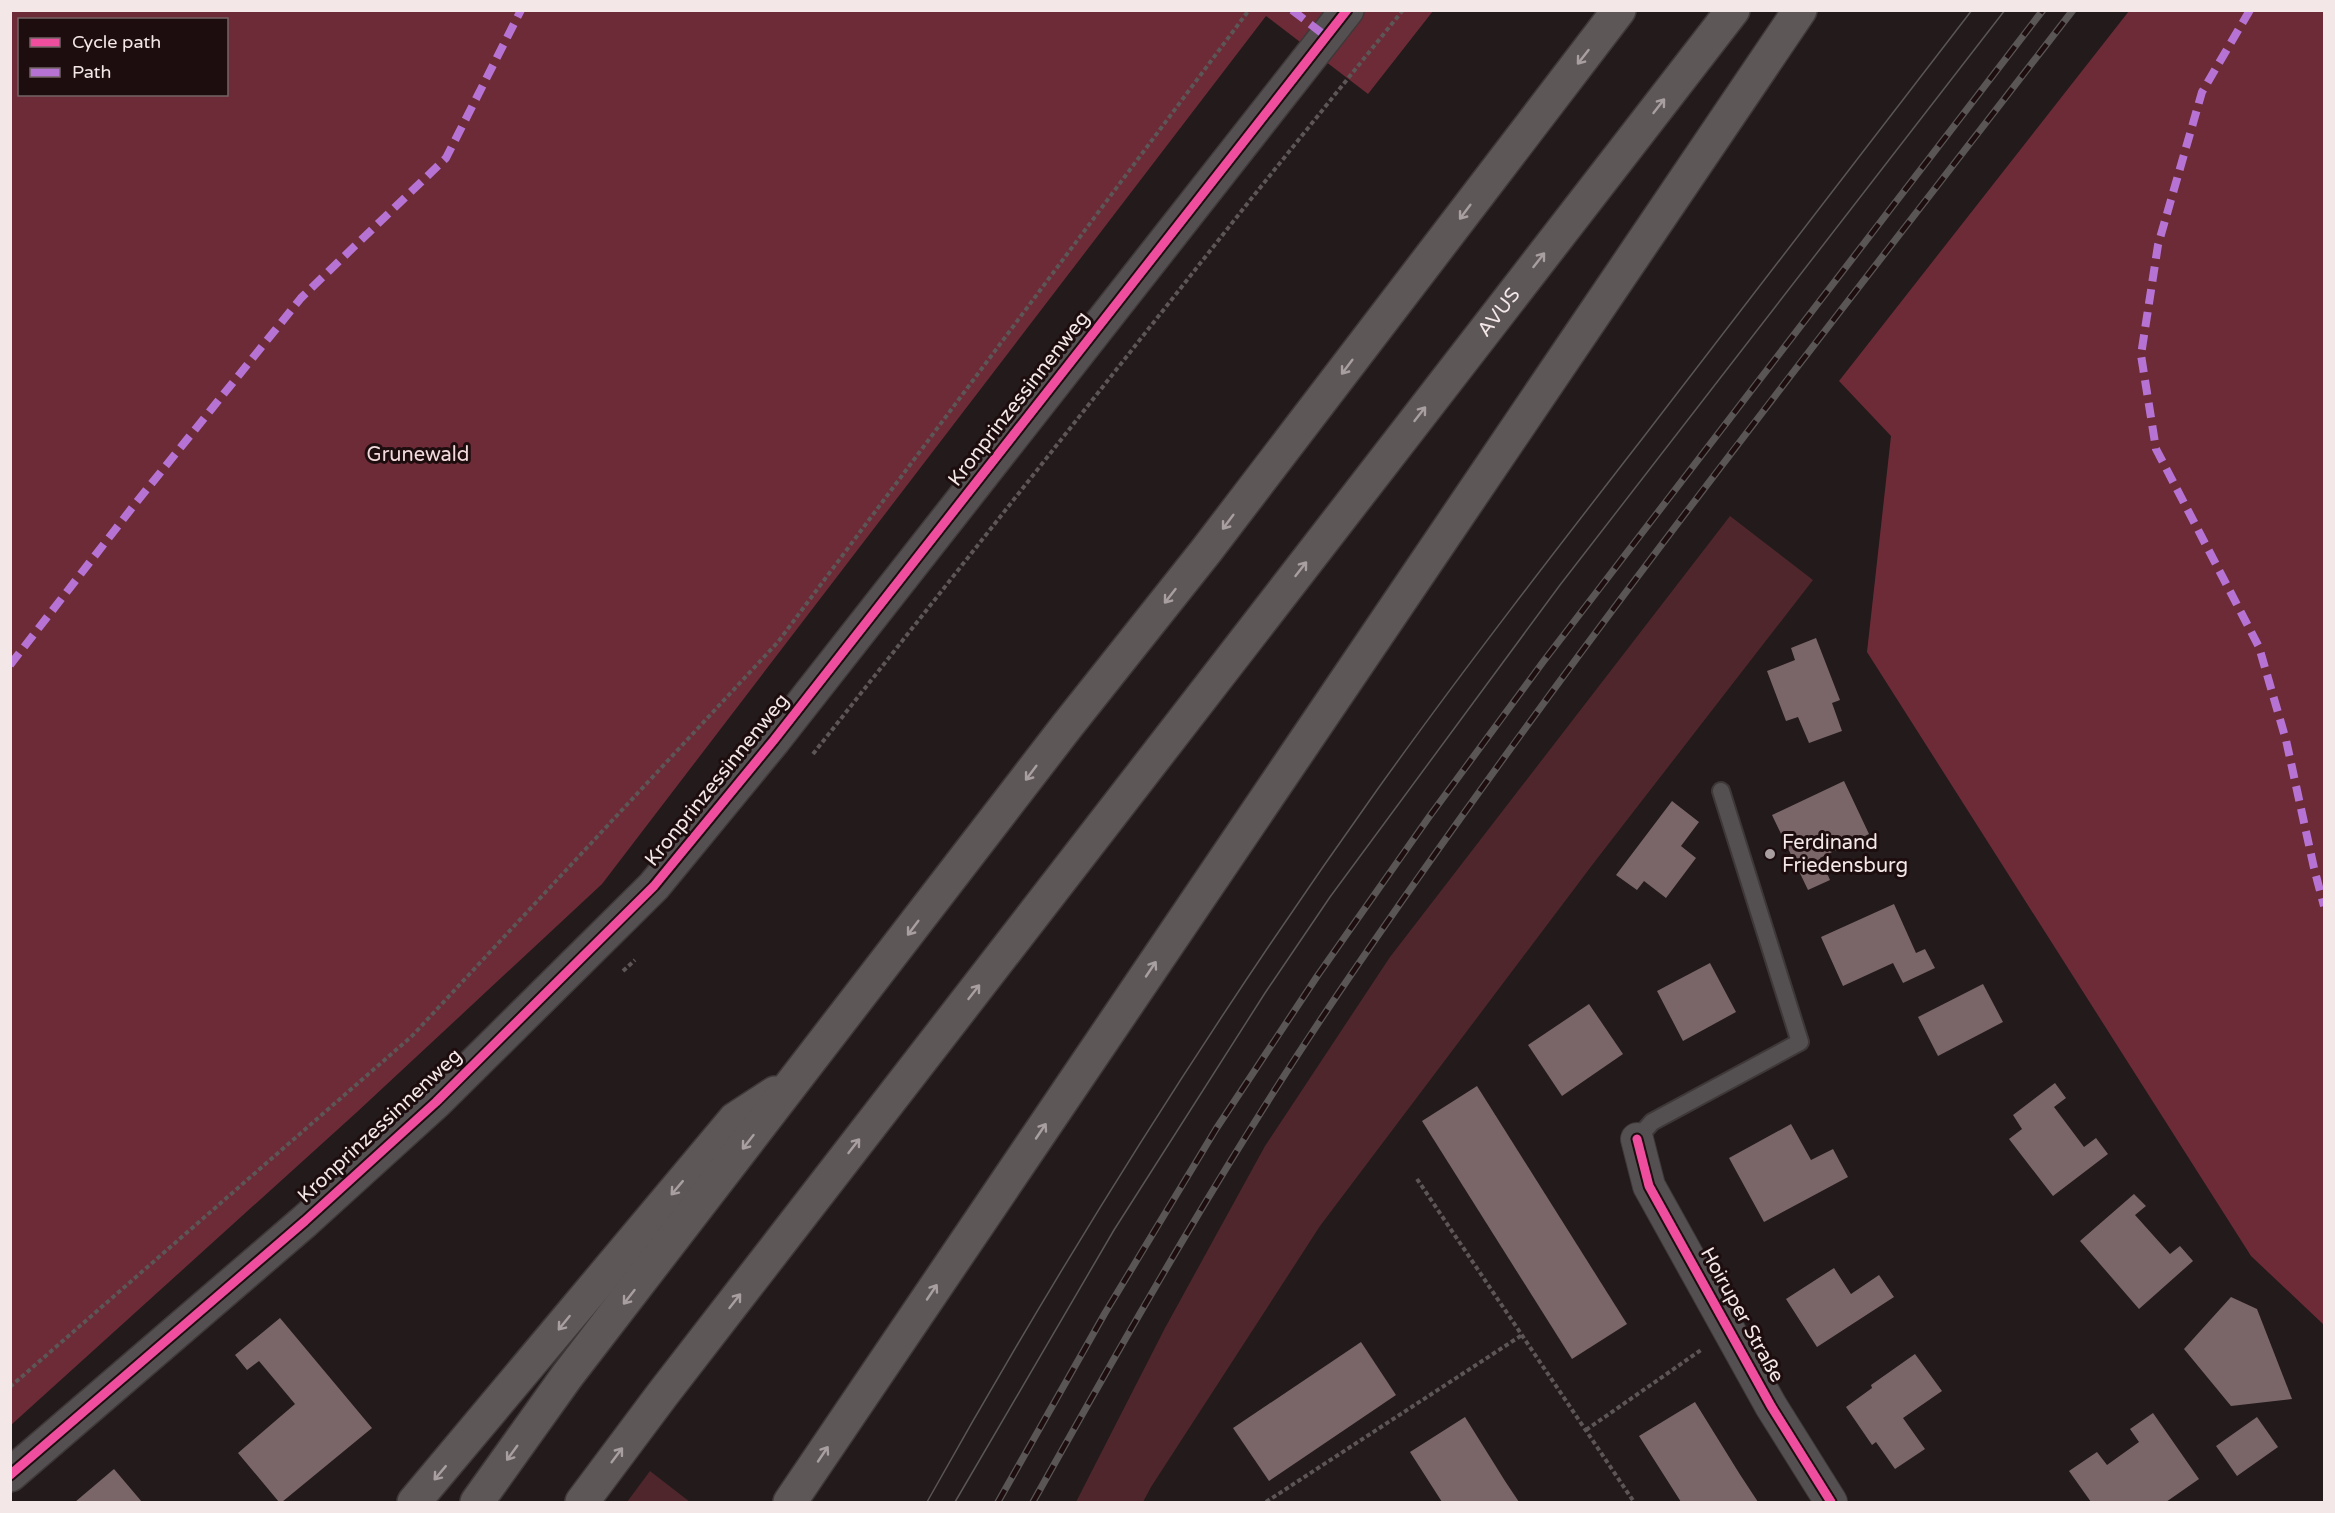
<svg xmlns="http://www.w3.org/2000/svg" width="2335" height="1513" viewBox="0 0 2335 1513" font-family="'Varela Round',sans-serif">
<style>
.green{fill:#4e262b}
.forest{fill:#6c2b36;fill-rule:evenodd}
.building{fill:#7a6668}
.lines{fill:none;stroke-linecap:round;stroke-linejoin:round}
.service-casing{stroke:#3f3839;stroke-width:20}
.minor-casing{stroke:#3f3839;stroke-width:34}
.tertiary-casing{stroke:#3f3839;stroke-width:36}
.motorway-casing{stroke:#3f3839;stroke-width:36}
.path{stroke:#5c5657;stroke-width:4;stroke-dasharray:4.5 3;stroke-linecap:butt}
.service{stroke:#545051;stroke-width:16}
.minor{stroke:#545051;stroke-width:32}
.tertiary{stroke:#545051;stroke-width:33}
.motorway{stroke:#5e5757;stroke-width:33}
.tram{stroke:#5a5656;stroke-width:1.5}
.rail-casing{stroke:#5a5656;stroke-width:7}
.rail{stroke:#1d0d0f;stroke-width:4.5;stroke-dasharray:14;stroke-linecap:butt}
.quiet{stroke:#b673d3;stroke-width:8;stroke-dasharray:15 8;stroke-linecap:butt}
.cycleway-casing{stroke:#1d0d0f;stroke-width:13}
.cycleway{stroke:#ef4d9e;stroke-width:9}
.oneway{stroke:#a89fa0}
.poi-dot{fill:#aa9fa0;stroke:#1d0d0f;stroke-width:2}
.labels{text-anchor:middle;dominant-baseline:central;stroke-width:6;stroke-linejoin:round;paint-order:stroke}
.street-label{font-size:20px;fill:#f3e7e8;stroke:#1d0d0f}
.park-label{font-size:20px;fill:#f3dbdd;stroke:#1d0d0f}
.poi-label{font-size:20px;fill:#f3e7e8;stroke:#1d0d0f;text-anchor:start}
</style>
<rect width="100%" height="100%" fill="#231a1b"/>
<g class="green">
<polygon points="1730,516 1813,580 1596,860 1320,1226 1151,1487 1143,1502 1076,1502 1165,1328 1265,1146 1390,957"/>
<polygon points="650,1471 690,1502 627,1502"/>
</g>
<g class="forest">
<path d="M 11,11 L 1433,11 L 1368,94 L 1266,16 L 602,884 L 357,1112 L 11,1425 ZM 20,20 L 226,20 L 226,94 L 20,94 Z"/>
<polygon points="2129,11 2324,11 2324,1325 2251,1256 1867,652 1891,436 1839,381"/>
</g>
<g class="building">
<polygon points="1816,638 1840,700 1832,703 1842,731 1809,743 1798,717 1786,721 1767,671 1795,660 1791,648"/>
<polygon points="1844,781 1869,834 1820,858 1830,880 1808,890 1772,815"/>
<polygon points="1672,801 1699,822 1681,846 1696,858 1666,898 1644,881 1637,890 1616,875"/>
<polygon points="1894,904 1916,953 1925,949 1935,968 1903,983 1893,963 1843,986 1821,937"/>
<polygon points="1710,963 1736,1012 1683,1041 1657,991"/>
<polygon points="1983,984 2003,1022 1938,1056 1918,1017"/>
<polygon points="1589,1004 1623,1054 1562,1096 1528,1045"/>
<polygon points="2055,1083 2066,1098 2054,1107 2084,1147 2096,1138 2108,1154 2053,1196 2009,1139 2022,1129 2013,1115"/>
<polygon points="1477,1086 1627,1324 1572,1359 1422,1121"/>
<polygon points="1791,1124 1811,1160 1833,1149 1848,1177 1764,1222 1729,1158"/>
<polygon points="2134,1194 2146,1206 2135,1215 2170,1254 2180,1246 2193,1261 2139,1309 2080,1241"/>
<polygon points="1834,1268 1851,1294 1879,1275 1894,1297 1817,1347 1786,1299"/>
<polygon points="2231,1297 2257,1309 2292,1399 2231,1406 2184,1349"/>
<polygon points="280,1318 372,1428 282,1502 279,1502 238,1453 295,1404 259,1361 247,1370 235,1355"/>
<polygon points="1361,1342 1396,1395 1269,1481 1233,1428"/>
<polygon points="1915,1354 1942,1391 1903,1418 1925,1449 1895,1469 1876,1442 1872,1445 1846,1407 1872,1388 1871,1385"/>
<polygon points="1695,1402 1739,1473 1758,1502 1681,1502 1639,1436"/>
<polygon points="2153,1413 2199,1479 2166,1502 2091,1502 2069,1471 2097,1452 2107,1465 2139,1442 2130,1429"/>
<polygon points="1465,1417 1505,1481 1519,1502 1442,1502 1410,1452"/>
<polygon points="2257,1417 2278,1447 2237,1476 2216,1446"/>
<polygon points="114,1469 142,1502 75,1502"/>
</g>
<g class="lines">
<defs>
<polyline id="service" points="1637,1139 1652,1122 1800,1042 1721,791"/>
<polyline id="minor" points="1637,1139 1649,1186 1771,1406 1831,1502"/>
<polyline id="tertiary" points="10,1475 305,1221 436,1102 654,886 774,740 1347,10"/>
<g id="motorway">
<polyline points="414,1502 735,1119 775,1093"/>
<polyline points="477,1502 567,1376 1067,726 1206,551 1619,10"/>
<path id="s1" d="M 582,1502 L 662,1395 L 1733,10"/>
<polyline points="790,1502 1800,10"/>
</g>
</defs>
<use href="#service" class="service-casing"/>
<use href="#minor" class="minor-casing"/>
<use href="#tertiary" class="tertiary-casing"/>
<use href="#motorway" class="motorway-casing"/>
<g class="path">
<polyline points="813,754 1251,199 1403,10"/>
<polyline points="623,971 635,960"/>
<polyline points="1417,1179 1634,1502"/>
<polyline points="10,1387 412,1036 778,642 1249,10"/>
<polyline points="1586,1430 1701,1350"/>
<polyline points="1266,1502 1522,1335"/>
</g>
<use href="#service" class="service"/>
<use href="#minor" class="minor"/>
<use href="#tertiary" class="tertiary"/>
<use href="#motorway" class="motorway"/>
<g class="tram">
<path d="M 927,1502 C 1064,1257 1214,1019 1377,790 C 1462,671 1552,555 1642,439 C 1752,296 1862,153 1972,10"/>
<polyline points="955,1502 1114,1230 1265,993 1330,897 1560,585 2005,10"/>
</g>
<defs>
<g id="rail">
<polyline points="998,1502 1105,1313 1216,1129 1318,975 1429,817 1543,662 2043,10"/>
<path d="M 1033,1502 C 1131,1327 1231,1151 1344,985 C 1572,650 1825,332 2073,10"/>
</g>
</defs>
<use href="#rail" class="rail-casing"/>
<use href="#rail" class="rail"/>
<g class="quiet">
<polyline points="1292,10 1327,37"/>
<polyline points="2250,10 2202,92 2158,245 2141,355 2156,449 2259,647 2286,740 2314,868 2324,906"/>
<polyline points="10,665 135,504 301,298 446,158 521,10"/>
</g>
<defs>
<g id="cycleway">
<polyline points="1637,1139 1649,1186 1771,1406 1831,1502"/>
<polyline points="10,1475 305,1221 436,1102 654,886 774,740 1347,10"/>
</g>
</defs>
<use href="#cycleway" class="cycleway-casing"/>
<use href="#cycleway" class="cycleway"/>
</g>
<defs><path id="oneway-shaft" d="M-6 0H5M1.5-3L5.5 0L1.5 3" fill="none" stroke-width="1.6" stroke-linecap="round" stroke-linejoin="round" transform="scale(1.5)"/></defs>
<g class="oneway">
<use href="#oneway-shaft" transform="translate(1583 57) rotate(128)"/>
<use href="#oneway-shaft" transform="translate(1659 106) rotate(-52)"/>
<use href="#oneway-shaft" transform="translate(1465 212) rotate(127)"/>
<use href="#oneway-shaft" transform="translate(1539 260) rotate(-52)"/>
<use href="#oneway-shaft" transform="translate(1347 367) rotate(127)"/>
<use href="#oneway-shaft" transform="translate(1420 414) rotate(-52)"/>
<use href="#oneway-shaft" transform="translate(1228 522) rotate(127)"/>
<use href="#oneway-shaft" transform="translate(1301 569) rotate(-52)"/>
<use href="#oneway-shaft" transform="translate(1170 596) rotate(128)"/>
<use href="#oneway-shaft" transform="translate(1031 773) rotate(127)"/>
<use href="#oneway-shaft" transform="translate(913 928) rotate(127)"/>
<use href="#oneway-shaft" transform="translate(1151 969) rotate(-56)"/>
<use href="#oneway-shaft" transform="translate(974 992) rotate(-52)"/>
<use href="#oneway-shaft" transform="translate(1041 1131) rotate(-56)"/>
<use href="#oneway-shaft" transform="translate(748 1142) rotate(128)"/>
<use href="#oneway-shaft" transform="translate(854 1146) rotate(-52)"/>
<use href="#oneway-shaft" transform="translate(677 1188) rotate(130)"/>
<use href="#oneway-shaft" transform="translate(932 1292) rotate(-56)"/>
<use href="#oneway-shaft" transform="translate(629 1297) rotate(128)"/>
<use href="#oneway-shaft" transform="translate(735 1301) rotate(-52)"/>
<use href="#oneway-shaft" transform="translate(564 1323) rotate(129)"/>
<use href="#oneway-shaft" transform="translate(512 1453) rotate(126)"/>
<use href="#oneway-shaft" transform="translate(823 1454) rotate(-56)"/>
<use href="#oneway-shaft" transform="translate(617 1455) rotate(-53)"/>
<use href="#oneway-shaft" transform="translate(440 1473) rotate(130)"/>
</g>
<circle class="poi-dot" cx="1770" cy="854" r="6"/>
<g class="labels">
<g class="street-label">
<text stroke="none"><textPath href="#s1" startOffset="1502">AVUS</textPath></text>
<text transform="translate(1019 399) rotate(-52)">Kronprinzessinnenweg</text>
<text transform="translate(717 780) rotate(-51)">Kronprinzessinnenweg</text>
<text transform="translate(380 1126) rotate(-43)">Kronprinzessinnenweg</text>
<text transform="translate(1742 1315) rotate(61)">Hoiruper Straße</text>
</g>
<g class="park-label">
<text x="418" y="455">Grunewald</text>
</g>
<g class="poi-label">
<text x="1782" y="843">Ferdinand<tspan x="1782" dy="23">Friedensburg</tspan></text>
</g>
</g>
<rect width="2335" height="1513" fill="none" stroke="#f3e7e8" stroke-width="24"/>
<rect x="18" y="18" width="210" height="78" fill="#1d0d0f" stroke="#736466" stroke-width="1.5"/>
<rect x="30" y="38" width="30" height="9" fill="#ef4d9e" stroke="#736466" stroke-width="1.5"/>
<text x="72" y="48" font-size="18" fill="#f3e7e8">Cycle path</text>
<rect x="30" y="68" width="30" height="9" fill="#b673d3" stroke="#736466" stroke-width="1.5"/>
<text x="72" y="78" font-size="18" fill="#f3e7e8">Path</text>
</svg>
